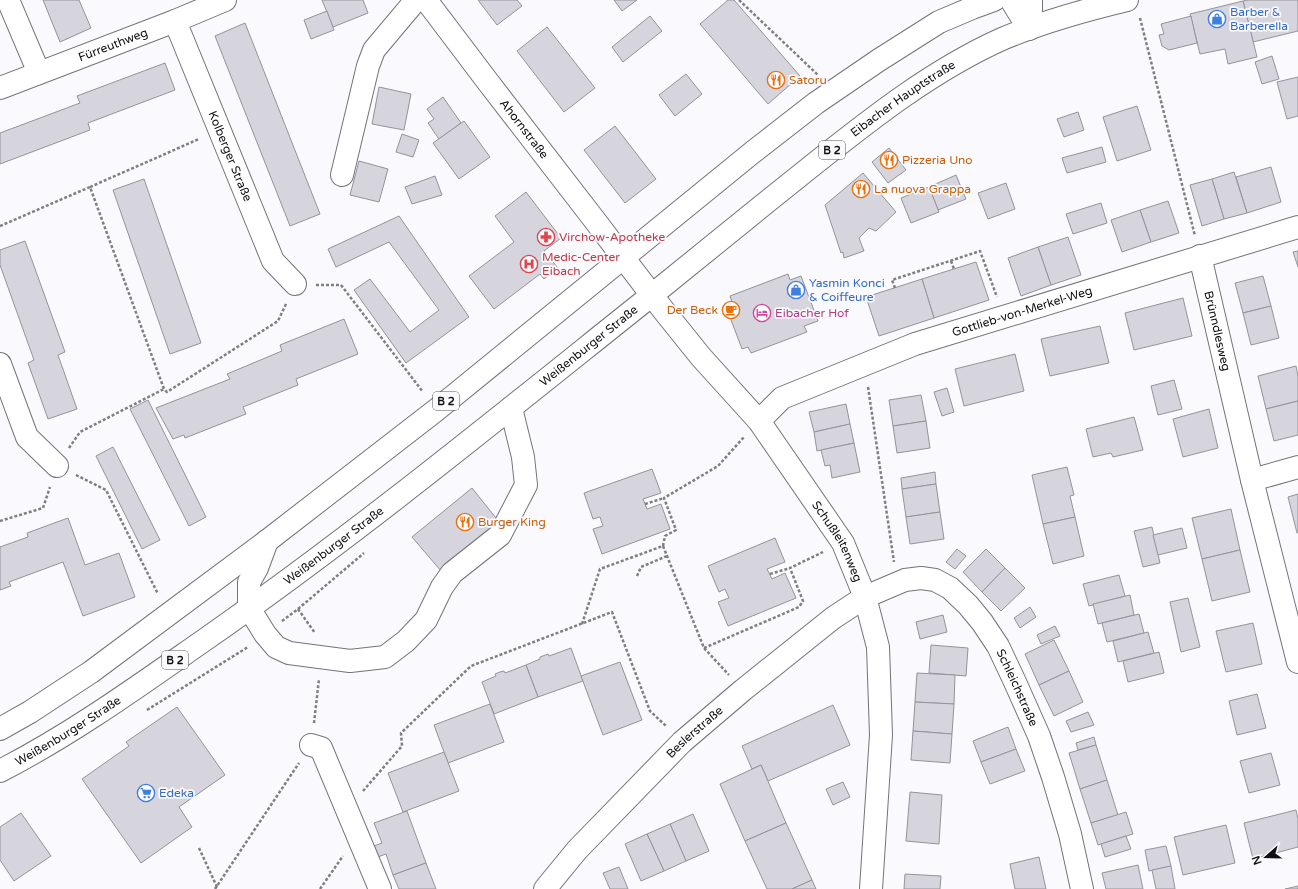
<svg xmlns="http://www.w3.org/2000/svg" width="1298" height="889" viewBox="0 0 1298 889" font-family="'Varela Round',sans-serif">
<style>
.building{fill:#d6d5de;stroke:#93939b}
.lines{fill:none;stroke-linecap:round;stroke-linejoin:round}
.minor-casing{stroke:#73737a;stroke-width:24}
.major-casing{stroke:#73737a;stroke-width:24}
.path{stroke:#7f7f83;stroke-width:2.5;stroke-dasharray:3 2;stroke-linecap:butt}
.minor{stroke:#fff;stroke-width:22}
.major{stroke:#fff;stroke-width:22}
.labels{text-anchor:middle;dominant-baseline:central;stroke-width:3.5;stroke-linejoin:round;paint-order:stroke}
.shield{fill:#f9f9fe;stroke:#555559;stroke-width:1}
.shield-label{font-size:11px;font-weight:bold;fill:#0f0f12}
.shop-label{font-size:12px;fill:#366cbe;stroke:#f9f9fe;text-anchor:start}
.street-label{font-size:12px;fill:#0f0f12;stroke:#f9f9fe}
.food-label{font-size:12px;fill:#c56008;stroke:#f9f9fe;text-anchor:start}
.health-label{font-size:12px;fill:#be3a42;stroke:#f9f9fe;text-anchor:start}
.hotel-label{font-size:12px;fill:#b23c85;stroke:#f9f9fe;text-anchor:start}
</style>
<rect width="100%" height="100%" fill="#f9f9fe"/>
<g class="building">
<polygon points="43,0 79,0 91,28 60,42"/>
<polygon points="322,0 363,0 368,13 333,27"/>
<polygon points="478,0 517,0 522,6 497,25"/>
<polygon points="614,0 637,0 622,11"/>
<polygon points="728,0 734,0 800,76 768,104 700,24"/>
<polygon points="1248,0 1298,0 1298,31 1253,42 1243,1"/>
<polygon points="1243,1 1257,57 1228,64 1225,49 1200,54 1190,14"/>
<polygon points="327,11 334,30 311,39 304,20"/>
<polygon points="650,16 662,31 623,62 612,47"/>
<polygon points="1191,16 1197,43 1169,50 1162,46 1159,35 1164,34 1161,24"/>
<polygon points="245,23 320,214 290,226 215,36"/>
<polygon points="547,27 595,88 564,112 517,51"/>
<polygon points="1272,56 1279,79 1262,84 1255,62"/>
<polygon points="165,63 175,90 88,123 90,130 0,164 0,133 80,103 77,96"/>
<polygon points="686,74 702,94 675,116 659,95"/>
<polygon points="1298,77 1298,116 1287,119 1277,82"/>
<polygon points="379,87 411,94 404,130 372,124"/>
<polygon points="443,97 461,123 439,139 428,123 434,119 427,109"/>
<polygon points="1137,106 1151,150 1117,161 1103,117"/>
<polygon points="1078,112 1084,130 1064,137 1057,119"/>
<polygon points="464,121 490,157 459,179 433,143"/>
<polygon points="615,126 656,179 625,203 584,150"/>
<polygon points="402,134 419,140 413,157 396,152"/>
<polygon points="1102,147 1106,162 1067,173 1062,158"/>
<polygon points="889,148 906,170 888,183 872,162"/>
<polygon points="359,161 388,169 379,202 350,195"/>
<polygon points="1271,167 1281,202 1247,213 1236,177"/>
<polygon points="1234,172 1247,213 1224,219 1212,179"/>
<polygon points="863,173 896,212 876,231 869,228 859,238 864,251 844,258 843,252 841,253 825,205"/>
<polygon points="956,175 966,199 938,210 929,187"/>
<polygon points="435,176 442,195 412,204 405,187"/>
<polygon points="144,179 201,343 170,354 113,190"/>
<polygon points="1212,179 1224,219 1202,226 1190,185"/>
<polygon points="1006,183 1015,209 988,219 978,193"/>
<polygon points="929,187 939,212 911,223 901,198"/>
<polygon points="526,192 561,238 544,251 558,268 544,279 540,274 494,309 469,276 514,242 495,216"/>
<polygon points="1168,201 1179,233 1151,242 1140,210"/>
<polygon points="1101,203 1107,223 1073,234 1066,214"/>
<polygon points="1140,210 1151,242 1122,252 1111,220"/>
<polygon points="399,216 469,317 406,363 354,290 370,279 410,332 439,310 389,242 336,267 328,249"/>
<polygon points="1068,237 1081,275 1051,285 1038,247"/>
<polygon points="25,241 65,352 58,355 77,409 48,419 28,363 34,360 0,265 0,250"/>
<polygon points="1038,247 1051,285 1021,296 1008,258"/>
<polygon points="1298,251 1298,267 1293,252"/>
<polygon points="976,262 989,300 934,318 922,279"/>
<polygon points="788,274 790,280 801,276 818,321 804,326 807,332 751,353 748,347 742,349 725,304 732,302 730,296"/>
<polygon points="1263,276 1271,306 1243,313 1235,283"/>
<polygon points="922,279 934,318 879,336 866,297"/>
<polygon points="1183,298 1192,336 1134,350 1125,313"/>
<polygon points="1271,306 1279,338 1251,345 1243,313"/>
<polygon points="344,319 358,354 296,379 298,385 243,407 246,414 185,438 184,435 173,439 156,408 230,379 227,374 282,351 280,345"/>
<polygon points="1100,326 1109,363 1050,376 1041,339"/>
<polygon points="1015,354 1024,391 964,406 955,369"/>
<polygon points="1296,366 1298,376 1298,401 1266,409 1258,376"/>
<polygon points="1174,380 1182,409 1158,415 1151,386"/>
<polygon points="947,388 954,412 942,416 934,392"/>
<polygon points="921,395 926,421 893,426 889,400"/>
<polygon points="148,400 206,517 189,526 130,409"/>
<polygon points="1298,401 1298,435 1274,441 1266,409"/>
<polygon points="846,404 850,424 814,432 809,412"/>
<polygon points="1209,409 1218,448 1183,457 1173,419"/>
<polygon points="1134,417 1143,450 1113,457 1111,453 1093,457 1086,429"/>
<polygon points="926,421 930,448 897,453 893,426"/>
<polygon points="850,424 854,443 817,451 814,432"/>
<polygon points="854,443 860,472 832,478 830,465 825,466 821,450"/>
<polygon points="113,447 160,540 142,549 96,456"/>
<polygon points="1067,467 1074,495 1070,496 1075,517 1043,524 1032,475"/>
<polygon points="652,469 661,493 643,499 647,509 661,504 670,529 602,554 593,529 603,526 600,517 593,519 584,493"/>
<polygon points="935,472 936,484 902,489 901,478"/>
<polygon points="936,484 940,512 906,517 902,489"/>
<polygon points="472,488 500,523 441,571 412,537"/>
<polygon points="1298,494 1298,533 1297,533 1288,497"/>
<polygon points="1231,509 1240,550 1202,559 1192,518"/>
<polygon points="940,512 944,539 910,544 906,517"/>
<polygon points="1075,517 1084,556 1053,564 1043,524"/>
<polygon points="68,518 85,565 119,553 135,597 83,616 63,562 9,582 11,586 0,590 0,547 28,537 27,533"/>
<polygon points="1152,527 1160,563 1143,567 1134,531"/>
<polygon points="1182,528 1187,548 1158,555 1153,535"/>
<polygon points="775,538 785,562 767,569 772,579 785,573 796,598 728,626 718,602 729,598 725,589 719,592 708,566"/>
<polygon points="957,549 966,556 955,569 946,562"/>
<polygon points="986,549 1005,568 982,592 963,572"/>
<polygon points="1240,550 1250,592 1212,601 1202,559"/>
<polygon points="1005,568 1025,588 1001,611 982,592"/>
<polygon points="1119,575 1125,596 1089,606 1083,584"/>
<polygon points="1130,595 1134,615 1098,624 1093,604"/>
<polygon points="1188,598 1200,647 1181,652 1170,602"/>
<polygon points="1030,607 1036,617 1020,628 1014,618"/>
<polygon points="1139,614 1144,633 1107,642 1102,623"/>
<polygon points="943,615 947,632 920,639 916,622"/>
<polygon points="1253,623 1262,664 1226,672 1216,631"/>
<polygon points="1055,626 1060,636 1041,644 1037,635"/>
<polygon points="1148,632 1154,653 1118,662 1113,641"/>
<polygon points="1054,640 1069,671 1039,685 1025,654"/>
<polygon points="931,645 968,648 966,676 929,673"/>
<polygon points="571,648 583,681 538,697 526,665 540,659 540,657 548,654 549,656"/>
<polygon points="1159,652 1164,673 1128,682 1123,661"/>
<polygon points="620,662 642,720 603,735 581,676"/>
<polygon points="526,665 538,697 494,714 482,682 496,676 495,674 500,672 504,671 505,673"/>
<polygon points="1069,671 1083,702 1054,716 1039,685"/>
<polygon points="917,673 955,675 954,704 915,702"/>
<polygon points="1257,694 1266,728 1237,735 1229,701"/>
<polygon points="915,702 954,704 952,734 913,731"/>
<polygon points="490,704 504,742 448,763 434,725"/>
<polygon points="833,705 850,745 768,781 761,765 752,769 742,746"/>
<polygon points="177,707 225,775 179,807 192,827 141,863 82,779 129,746 126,742"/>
<polygon points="1088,712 1094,725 1071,732 1066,721"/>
<polygon points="1008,727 1016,749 981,762 973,741"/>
<polygon points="913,731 952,734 950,763 911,760"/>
<polygon points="1094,737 1096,745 1078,750 1076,743"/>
<polygon points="1096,745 1107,780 1080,789 1069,753"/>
<polygon points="1016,749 1025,771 990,784 981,762"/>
<polygon points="444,752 459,791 403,812 388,773"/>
<polygon points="1271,753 1280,785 1249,793 1240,761"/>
<polygon points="761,765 786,823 745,841 720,784"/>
<polygon points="1107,780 1118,815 1091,823 1080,789"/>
<polygon points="843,782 850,797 833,805 826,789"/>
<polygon points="910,792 942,795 939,844 906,841"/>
<polygon points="1296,810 1298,819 1298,847 1253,859 1244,823"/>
<polygon points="407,811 426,863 393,875 386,854 375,858 371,847 382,843 374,823"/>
<polygon points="1126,812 1133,834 1098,845 1091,823"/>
<polygon points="21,813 51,856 14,881 0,860 0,827"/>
<polygon points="693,814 709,851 686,861 670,824"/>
<polygon points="786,823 812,880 792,889 767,889 745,841"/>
<polygon points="670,824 686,861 664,871 647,834"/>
<polygon points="1226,825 1235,863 1183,875 1174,837"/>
<polygon points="647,834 664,871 641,881 625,844"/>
<polygon points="1126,836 1131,849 1105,857 1101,844"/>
<polygon points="1166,846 1171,866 1149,871 1145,850"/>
<polygon points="1039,857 1046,889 1015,889 1010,864"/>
<polygon points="426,863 436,889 399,889 393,875"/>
<polygon points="1138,865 1143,889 1106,889 1102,873"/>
<polygon points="1171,866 1175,889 1156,889 1152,870"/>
<polygon points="619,867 628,889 610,889 603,873"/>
<polygon points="905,874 941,876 940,889 904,889"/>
<polygon points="812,880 816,889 792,889"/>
<polygon points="1298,886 1298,889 1285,889"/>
</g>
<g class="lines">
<defs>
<g id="minor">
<polyline points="8,0 39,73"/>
<path id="s1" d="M 426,0 L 488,82 L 593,218 L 664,311 L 701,357 L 759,421 L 843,543 L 865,597 L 878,647 L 881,735 L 871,889"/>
<path id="s2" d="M 175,21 L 273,261 L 295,284"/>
<path id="s3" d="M 0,88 L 175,21 L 225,0"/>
<polyline points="342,175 368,66 374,50 416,0"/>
<path id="s4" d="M 1200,256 L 1252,480 L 1298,662"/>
<polyline points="0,364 27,437 57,466"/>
<path id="s5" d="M 759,421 L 782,398 L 915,344 L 1298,227"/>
<polyline points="1252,480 1298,467"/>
<polyline points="249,608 265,634 276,647 289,653 350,661 385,657 406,641 426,620 442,587 452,573 500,535 526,485 523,457 511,408"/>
<polyline points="311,745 321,748 380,889"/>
<path id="s6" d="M 545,889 L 577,850 L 682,742 L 743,690 L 833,618 L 865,597 L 905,580 L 921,578 L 935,580 L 950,588 L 968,605 L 982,622 L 998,646 L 1015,682 L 1039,736 L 1053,777 L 1070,834 L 1082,889"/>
</g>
<g id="major">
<polyline points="1011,0 1029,29"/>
<polyline points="1029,29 1031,10 1031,0"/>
<polyline points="249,608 249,582 257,568 267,541"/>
<polyline points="0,729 30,712 91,672 267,541 435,411 753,152 816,103 879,60 939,22 972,8 994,0"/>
<path id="s7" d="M 0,771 C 72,734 137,687 203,641 C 358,533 504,413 652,295 C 705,252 759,208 813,165 C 872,118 933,70 1002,39 C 1042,22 1085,10 1127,0"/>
</g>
</defs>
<use href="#minor" class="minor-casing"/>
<use href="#major" class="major-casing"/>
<g class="path">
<polyline points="739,0 818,75"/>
<polyline points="1140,18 1195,236"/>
<polyline points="90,187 199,139"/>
<polyline points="0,226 90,187 164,389 167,392 278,321 286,304"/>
<polyline points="951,261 954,269"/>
<polyline points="316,285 341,285 423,392"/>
<polyline points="895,288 892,280 980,251 997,297"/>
<polyline points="868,387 894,562"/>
<polyline points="69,448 80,432 164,389"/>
<polyline points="76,475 106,490 158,594"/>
<polyline points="645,504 664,498"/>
<polyline points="0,521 43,508 50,487"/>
<polyline points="663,546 665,536 676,530 664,498 718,466 744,437"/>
<polyline points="770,574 790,568"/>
<polyline points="637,576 641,567 667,556"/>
<polyline points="298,609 315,633"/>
<polyline points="282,621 298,609 364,553"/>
<polyline points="582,624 600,569 663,546 704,648 729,675"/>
<polyline points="704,648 799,607 803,601 790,568 823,552"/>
<polyline points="147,710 248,647"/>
<polyline points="314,723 319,679"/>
<polyline points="363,791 402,746 401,733 471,666 612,612 650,711 666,726"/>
<polyline points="199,848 217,887"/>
<polyline points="215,889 299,763"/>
<polyline points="320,889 343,856"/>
</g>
<use href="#minor" class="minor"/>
<use href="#major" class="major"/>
</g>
<defs>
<symbol id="shop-ring" viewBox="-11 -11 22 22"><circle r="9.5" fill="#f9f9fe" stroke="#3f7fe0" stroke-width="1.5"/><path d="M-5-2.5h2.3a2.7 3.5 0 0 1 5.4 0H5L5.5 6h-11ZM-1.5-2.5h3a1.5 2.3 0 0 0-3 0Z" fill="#3f7fe0"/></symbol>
<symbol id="restaurant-ring" viewBox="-11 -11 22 22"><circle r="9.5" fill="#f9f9fe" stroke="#e8710a" stroke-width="1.5"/><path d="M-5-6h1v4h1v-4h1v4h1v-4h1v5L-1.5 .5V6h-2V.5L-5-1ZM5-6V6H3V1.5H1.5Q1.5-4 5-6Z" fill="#e8710a"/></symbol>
<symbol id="pharmacy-ring" viewBox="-11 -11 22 22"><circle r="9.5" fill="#f9f9fe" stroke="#e0444e" stroke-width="1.5"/><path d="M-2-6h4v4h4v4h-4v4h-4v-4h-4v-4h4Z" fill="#e0444e"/></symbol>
<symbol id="hospital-ring" viewBox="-11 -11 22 22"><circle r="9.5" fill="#f9f9fe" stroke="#e0444e" stroke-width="1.5"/><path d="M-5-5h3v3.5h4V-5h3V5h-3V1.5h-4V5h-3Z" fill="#e0444e"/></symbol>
<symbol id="cafe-ring" viewBox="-11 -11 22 22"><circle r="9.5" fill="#f9f9fe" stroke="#e8710a" stroke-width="1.5"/><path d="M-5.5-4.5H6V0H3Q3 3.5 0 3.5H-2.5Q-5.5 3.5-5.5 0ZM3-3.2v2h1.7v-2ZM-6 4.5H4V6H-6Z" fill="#e8710a"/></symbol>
<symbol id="hotel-ring" viewBox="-11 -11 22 22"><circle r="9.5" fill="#f9f9fe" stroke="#d1479c" stroke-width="1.5"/><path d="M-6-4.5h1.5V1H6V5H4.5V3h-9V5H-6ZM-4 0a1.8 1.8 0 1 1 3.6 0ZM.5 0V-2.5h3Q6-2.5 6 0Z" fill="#d1479c"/></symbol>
<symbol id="supermarket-ring" viewBox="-11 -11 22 22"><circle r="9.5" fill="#f9f9fe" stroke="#3f7fe0" stroke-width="1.5"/><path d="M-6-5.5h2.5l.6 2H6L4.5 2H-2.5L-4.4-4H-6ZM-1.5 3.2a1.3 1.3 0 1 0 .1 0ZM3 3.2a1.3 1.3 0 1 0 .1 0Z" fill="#3f7fe0"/></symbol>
</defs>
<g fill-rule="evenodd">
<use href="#shop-ring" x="1207" y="9" width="20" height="20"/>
<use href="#restaurant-ring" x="766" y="70" width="20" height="20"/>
<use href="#restaurant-ring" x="879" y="150" width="20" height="20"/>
<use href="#restaurant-ring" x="851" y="179" width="20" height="20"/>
<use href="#pharmacy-ring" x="536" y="227" width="20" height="20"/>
<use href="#hospital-ring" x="519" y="254" width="20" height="20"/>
<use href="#shop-ring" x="786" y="280" width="20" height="20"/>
<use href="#cafe-ring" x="721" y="300" width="20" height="20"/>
<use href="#hotel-ring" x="752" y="303" width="20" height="20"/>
<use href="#restaurant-ring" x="455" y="512" width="20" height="20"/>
<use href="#supermarket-ring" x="136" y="783" width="20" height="20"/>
</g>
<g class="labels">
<g class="shield">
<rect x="819" y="141" width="26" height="18" rx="3"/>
<rect x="433" y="392" width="26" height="18" rx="3"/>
<rect x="162" y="651" width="26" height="18" rx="3"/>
</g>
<g class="shield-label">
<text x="832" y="150">B 2</text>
<text x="446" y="401">B 2</text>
<text x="175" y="660">B 2</text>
</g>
<g class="shop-label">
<text x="1230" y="12">Barber &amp;<tspan x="1230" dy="14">Barberella</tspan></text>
<text x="809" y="283">Yasmin Konci<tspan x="809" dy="14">&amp; Coiffeure</tspan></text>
<text x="159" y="793">Edeka</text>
</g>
<g class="street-label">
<text stroke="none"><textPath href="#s3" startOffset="121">Fürreuthweg</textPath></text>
<text stroke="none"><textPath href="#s7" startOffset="1127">Eibacher Hauptstraße</textPath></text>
<text stroke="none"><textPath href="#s1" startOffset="162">Ahornstraße</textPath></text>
<text stroke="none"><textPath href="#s2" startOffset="146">Kolberger Straße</textPath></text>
<text stroke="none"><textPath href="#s5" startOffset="288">Gottlieb-von-Merkel-Weg</textPath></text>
<text stroke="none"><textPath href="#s4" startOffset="77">Brünndlesweg</textPath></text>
<text stroke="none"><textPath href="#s7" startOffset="727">Weißenburger Straße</textPath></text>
<text stroke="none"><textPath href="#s1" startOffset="681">Schußleitenweg</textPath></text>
<text stroke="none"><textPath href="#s7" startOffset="403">Weißenburger Straße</textPath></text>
<text stroke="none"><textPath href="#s6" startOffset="647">Schleichstraße</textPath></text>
<text stroke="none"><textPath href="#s7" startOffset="79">Weißenburger Straße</textPath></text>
<text stroke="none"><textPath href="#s6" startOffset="217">Beslerstraße</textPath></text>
</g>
<g class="food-label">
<text x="789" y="80">Satoru</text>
<text x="902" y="160">Pizzeria Uno</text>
<text x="874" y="189">La nuova Grappa</text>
<text x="718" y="310" text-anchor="end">Der Beck</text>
<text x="478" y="522">Burger King</text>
</g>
<g class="health-label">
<text x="559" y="237">Virchow-Apotheke</text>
<text x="542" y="257">Medic-Center<tspan x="542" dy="14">Eibach</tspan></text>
</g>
<g class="hotel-label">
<text x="775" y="313">Eibacher Hof</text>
</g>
</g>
<g transform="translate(1266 857) rotate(250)" stroke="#f9f9fe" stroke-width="3" paint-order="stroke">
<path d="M0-3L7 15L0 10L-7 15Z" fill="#0f0f12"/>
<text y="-6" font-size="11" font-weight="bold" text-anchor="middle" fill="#0f0f12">N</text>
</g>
</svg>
